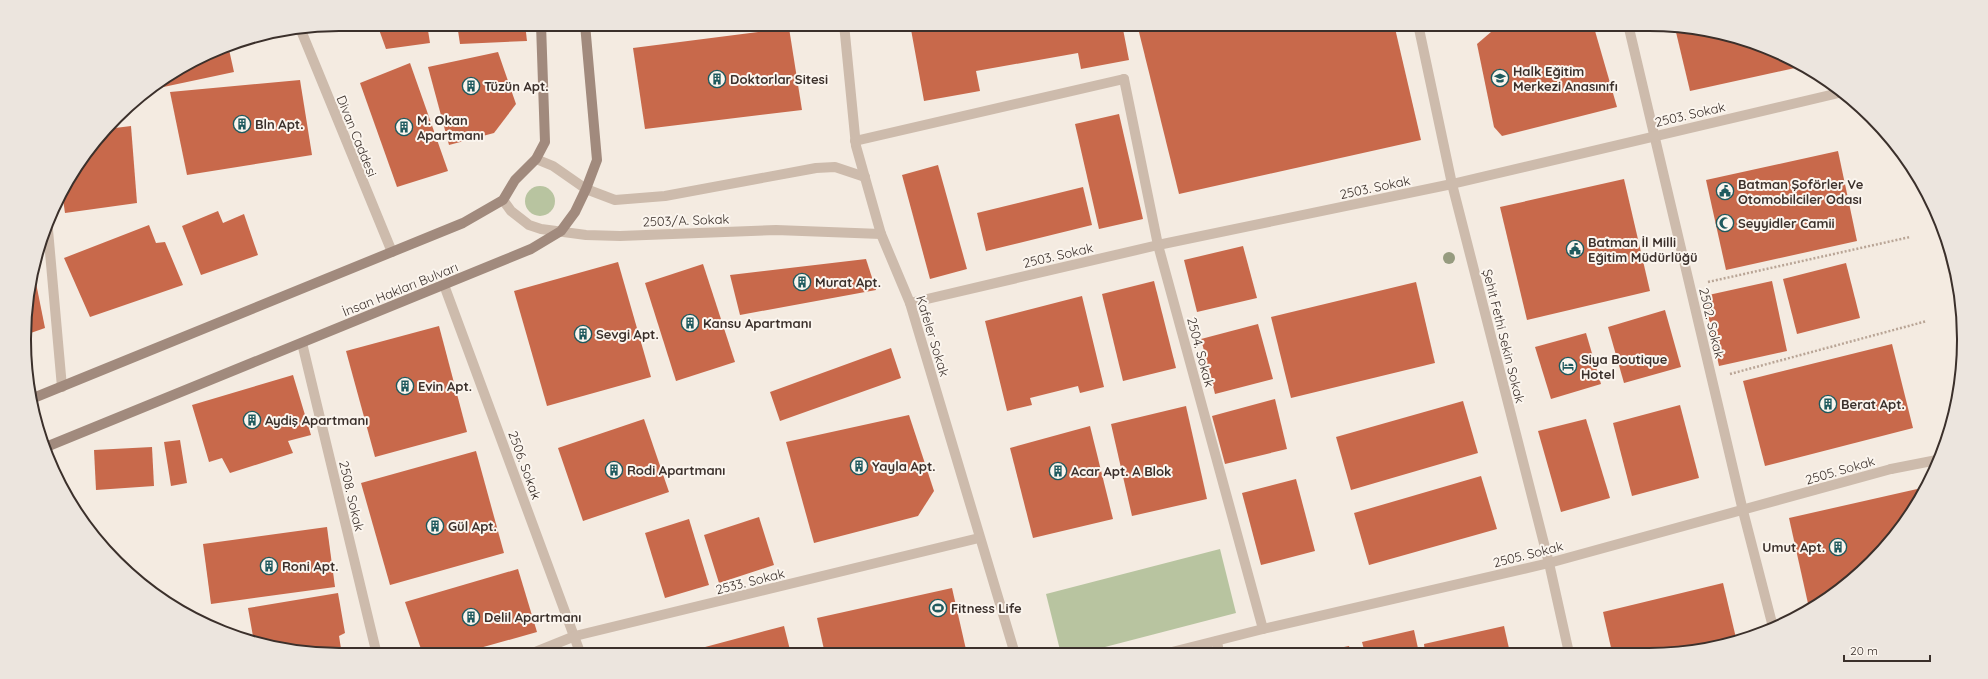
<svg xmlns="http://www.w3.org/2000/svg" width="1988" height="679" viewBox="0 0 1988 679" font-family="Quicksand,sans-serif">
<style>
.green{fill:#b8c4a0}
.building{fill:#c8694b}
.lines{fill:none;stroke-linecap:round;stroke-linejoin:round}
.path{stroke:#b9a596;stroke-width:2.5;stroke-dasharray:2 2;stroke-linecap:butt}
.service{stroke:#cdbbac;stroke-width:10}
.pedestrian{stroke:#cdbbac;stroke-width:10}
.minor{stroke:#cdbbac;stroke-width:10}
.tertiary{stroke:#cdbbac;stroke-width:10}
.secondary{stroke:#a18a7d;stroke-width:10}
.tree{fill:#969b7f}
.labels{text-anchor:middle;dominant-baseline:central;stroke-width:4;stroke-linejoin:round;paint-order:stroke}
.poi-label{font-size:13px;font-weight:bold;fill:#3b302b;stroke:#fbf5ee;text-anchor:start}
.street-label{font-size:13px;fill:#3b302b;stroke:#fbf5ee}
.rim{fill:none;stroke:#3b302b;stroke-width:2}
</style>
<rect width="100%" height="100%" fill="#f4ebe1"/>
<g class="green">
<circle cx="540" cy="201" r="15"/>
<polygon points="1220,549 1236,613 1078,654 1061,654 1046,594"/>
</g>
<g class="building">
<polygon points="377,24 427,24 430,43 386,49"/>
<polygon points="457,24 525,24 527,41 460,44"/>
<polygon points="910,24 1122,24 1129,60 1081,69 1078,53 976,71 980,91 924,101"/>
<polygon points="1137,24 1394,24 1421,140 1179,194"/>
<polygon points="1522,24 1593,24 1617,107 1502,136 1494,127 1477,44 1491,32"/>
<polygon points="789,28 802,110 645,129 633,48"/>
<polygon points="1675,28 1730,35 1788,56 1804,66 1690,91"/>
<polygon points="228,45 234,72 154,89 219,48"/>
<polygon points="498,52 516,104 494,133 449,145 428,67"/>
<polygon points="410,63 448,171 397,187 360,83"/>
<polygon points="300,80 312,155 187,175 170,92"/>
<polygon points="1119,114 1143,219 1099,229 1075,124"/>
<polygon points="131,126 137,203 65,213 62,192 89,147 107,129"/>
<polygon points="1838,151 1857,241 1726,270 1706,180"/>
<polygon points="938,165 967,269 930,279 902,175"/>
<polygon points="1624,179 1650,291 1527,320 1500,207"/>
<polygon points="1083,187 1092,225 986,251 977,213"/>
<polygon points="218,211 223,223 244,214 258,255 201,275 182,226"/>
<polygon points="149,225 156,243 165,242 183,285 90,317 64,258"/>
<polygon points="1243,246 1257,298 1197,312 1184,260"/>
<polygon points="866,259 876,290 740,315 730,275"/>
<polygon points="618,262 651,377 547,406 514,291"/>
<polygon points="1846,263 1860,318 1797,334 1783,279"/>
<polygon points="703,264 735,362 676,381 645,283"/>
<polygon points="34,273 45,328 25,335 27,299"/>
<polygon points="1154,281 1176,368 1123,381 1102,294"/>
<polygon points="1772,281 1787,351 1719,366 1704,296"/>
<polygon points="1416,282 1435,363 1291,398 1271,317"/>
<polygon points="1082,296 1104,387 1080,393 1078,386 1030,398 1032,405 1007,411 985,321"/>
<polygon points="1665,310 1681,367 1624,383 1608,327"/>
<polygon points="1258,324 1273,379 1215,394 1201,339"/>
<polygon points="439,326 467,432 375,457 346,351"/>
<polygon points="1586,333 1601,384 1551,399 1535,347"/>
<polygon points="1892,344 1913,428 1765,466 1743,381"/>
<polygon points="891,348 901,378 780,421 770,392"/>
<polygon points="293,375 311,435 288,441 293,453 230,473 222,458 209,462 192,405"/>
<polygon points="1275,399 1287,449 1225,464 1212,416"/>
<polygon points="1463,401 1478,453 1351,490 1336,437"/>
<polygon points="1680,405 1699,478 1632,496 1613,423"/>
<polygon points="1186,406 1207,499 1132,516 1111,424"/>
<polygon points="909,415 934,491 918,516 814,543 786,442"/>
<polygon points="644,419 669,492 583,521 558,448"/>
<polygon points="1586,419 1610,498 1561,512 1538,431"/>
<polygon points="1090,426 1113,519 1033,538 1010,448"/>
<polygon points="180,440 187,483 171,486 164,442"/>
<polygon points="152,447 154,486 96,490 94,450"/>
<polygon points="476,451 504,553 390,585 361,483"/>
<polygon points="1481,476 1497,529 1369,565 1354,513"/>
<polygon points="1296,479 1315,551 1261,565 1242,493"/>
<polygon points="1926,487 1922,497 1857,577 1809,608 1789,518"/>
<polygon points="759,517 774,565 719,583 704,535"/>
<polygon points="689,519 709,585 665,598 645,533"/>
<polygon points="327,527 335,587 211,604 203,544"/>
<polygon points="518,569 537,632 455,655 423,655 405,602"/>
<polygon points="1723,583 1736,638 1690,652 1612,652 1603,612"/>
<polygon points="952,588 967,654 825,654 817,618"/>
<polygon points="338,593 345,633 339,636 342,655 254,642 248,608"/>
<polygon points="784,626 791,654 679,654"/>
<polygon points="1504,626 1510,653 1425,653 1424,644"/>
<polygon points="1414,630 1419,653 1365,653 1362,642"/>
<polygon points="1349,646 1351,653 1319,653 1319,652"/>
</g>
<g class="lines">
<g class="path">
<polyline points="1708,282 1910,237"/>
<polyline points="1730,374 1927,321"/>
</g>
<polyline class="service" points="855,141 1124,79"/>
<polyline class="pedestrian" points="1891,469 1937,460"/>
<g class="minor">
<polyline points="844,24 856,146 881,234 910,303 1015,654"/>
<polyline points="1418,24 1452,184 1549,563 1569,653"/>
<polyline points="1628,24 1743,511 1773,627"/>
<polyline points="1124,79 1158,245 1263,629"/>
<polyline points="536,159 553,166 586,189 615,200 665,196 816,168 835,167 865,177"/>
<polyline points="503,200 511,211 529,225 541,229 586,235 620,236 776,230 881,234"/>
<polyline points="48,230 62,387"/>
<polyline points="444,285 581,655"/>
<polyline points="910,303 1158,245 1452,184 1843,92"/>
<polyline points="302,343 377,655"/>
<polyline points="1217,641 1219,653"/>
<polyline points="1168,653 1263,629 1549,563 1891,469"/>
<polyline points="528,655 575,636 979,538"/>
</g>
<g class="tertiary">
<polyline points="300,28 392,252"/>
<polyline points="1943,229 1962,307"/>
</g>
<g class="secondary">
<polyline points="31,399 463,223 503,200 515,180 536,159 545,142 541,24"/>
<polyline points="46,447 531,249 561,231 575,212 586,189 597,160 585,24"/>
</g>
</g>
<circle class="tree" cx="1449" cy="258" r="6"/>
<defs>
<symbol id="school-ring" viewBox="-11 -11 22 22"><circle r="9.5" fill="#fbf5ee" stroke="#1f5a5e" stroke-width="1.5"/><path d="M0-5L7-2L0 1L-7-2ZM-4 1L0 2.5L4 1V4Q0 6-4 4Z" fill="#1f5a5e"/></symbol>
<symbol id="building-ring" viewBox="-11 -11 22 22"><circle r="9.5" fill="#fbf5ee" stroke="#1f5a5e" stroke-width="1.5"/><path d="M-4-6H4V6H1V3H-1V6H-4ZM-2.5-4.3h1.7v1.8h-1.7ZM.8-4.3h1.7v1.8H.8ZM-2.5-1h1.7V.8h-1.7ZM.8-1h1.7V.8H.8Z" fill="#1f5a5e"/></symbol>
<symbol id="civic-ring" viewBox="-11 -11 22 22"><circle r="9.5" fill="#fbf5ee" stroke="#1f5a5e" stroke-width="1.5"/><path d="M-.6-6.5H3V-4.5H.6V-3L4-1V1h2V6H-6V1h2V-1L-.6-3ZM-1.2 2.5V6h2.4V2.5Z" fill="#1f5a5e"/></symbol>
<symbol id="mosque-ring" viewBox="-11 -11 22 22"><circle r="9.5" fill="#fbf5ee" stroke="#1f5a5e" stroke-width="1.5"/><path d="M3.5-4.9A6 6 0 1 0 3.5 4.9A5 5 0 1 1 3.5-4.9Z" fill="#1f5a5e"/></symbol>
<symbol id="hotel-ring" viewBox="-11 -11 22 22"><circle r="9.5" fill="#fbf5ee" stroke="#1f5a5e" stroke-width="1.5"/><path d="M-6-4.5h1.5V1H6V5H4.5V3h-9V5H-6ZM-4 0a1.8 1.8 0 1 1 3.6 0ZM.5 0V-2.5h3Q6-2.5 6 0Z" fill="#1f5a5e"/></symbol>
<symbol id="stadium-ring" viewBox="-11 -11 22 22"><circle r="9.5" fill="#fbf5ee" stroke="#1f5a5e" stroke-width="1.5"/><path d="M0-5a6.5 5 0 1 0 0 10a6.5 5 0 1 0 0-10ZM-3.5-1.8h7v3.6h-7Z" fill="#1f5a5e"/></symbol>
</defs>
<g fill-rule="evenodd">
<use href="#school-ring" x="1490" y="68" width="20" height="20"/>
<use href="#building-ring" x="707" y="69" width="20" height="20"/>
<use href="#building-ring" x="461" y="76" width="20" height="20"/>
<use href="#building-ring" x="232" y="114" width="20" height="20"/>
<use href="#building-ring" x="394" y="117" width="20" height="20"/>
<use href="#civic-ring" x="1715" y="181" width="20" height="20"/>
<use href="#mosque-ring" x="1715" y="213" width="20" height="20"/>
<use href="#civic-ring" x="1565" y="239" width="20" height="20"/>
<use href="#building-ring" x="792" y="272" width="20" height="20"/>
<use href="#building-ring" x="680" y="313" width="20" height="20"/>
<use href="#building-ring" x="573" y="324" width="20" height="20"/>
<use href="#hotel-ring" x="1558" y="356" width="20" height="20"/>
<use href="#building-ring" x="395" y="376" width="20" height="20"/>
<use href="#building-ring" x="1818" y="394" width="20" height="20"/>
<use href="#building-ring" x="242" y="410" width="20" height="20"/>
<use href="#building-ring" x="849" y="456" width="20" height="20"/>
<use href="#building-ring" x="604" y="460" width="20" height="20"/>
<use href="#building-ring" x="1048" y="461" width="20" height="20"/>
<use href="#building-ring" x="425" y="516" width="20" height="20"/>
<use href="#building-ring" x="1828" y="537" width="20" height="20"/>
<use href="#building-ring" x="259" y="556" width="20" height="20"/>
<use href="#stadium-ring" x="928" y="598" width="20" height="20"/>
<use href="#building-ring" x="461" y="607" width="20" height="20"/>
</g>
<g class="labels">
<g class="poi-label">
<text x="1513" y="71">Halk Eğitim<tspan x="1513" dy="15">Merkezi Anasınıfı</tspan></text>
<text x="730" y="79">Doktorlar Sitesi</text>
<text x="484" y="86">Tüzün Apt.</text>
<text x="417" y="120">M. Okan<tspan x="417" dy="15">Apartmanı</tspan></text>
<text x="255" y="124">Bln Apt.</text>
<text x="1738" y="184">Batman Şoförler Ve<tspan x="1738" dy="15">Otomobilciler Odası</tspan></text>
<text x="1738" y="223">Seyyidler Camii</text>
<text x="1588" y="242">Batman İl Milli<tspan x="1588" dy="15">Eğitim Müdürlüğü</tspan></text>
<text x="815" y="282">Murat Apt.</text>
<text x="703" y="323">Kansu Apartmanı</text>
<text x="596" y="334">Sevgi Apt.</text>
<text x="1581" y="359">Siya Boutique<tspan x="1581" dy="15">Hotel</tspan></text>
<text x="418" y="386">Evin Apt.</text>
<text x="1841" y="404">Berat Apt.</text>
<text x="265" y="420">Aydiş Apartmanı</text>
<text x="872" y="466">Yayla Apt.</text>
<text x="627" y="470">Rodi Apartmanı</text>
<text x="1071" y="471">Acar Apt. A Blok</text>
<text x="448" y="526">Gül Apt.</text>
<text x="1825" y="547" text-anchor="end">Umut Apt.</text>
<text x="282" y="566">Roni Apt.</text>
<text x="951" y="608">Fitness Life</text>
<text x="484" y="617">Delil Apartmanı</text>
</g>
<g class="street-label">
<text transform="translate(1690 114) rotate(-13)">2503. Sokak</text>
<text transform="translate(357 136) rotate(68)">Divan Caddesi</text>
<text transform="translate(1375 187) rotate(-12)">2503. Sokak</text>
<text transform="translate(686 220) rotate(-2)">2503/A. Sokak</text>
<text transform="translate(1058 255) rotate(-13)">2503. Sokak</text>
<text transform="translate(400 289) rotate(-22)">İnsan Hakları Bulvarı</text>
<text transform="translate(1712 323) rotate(77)">2502. Sokak</text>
<text transform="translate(933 336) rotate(73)">Kafeler Sokak</text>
<text transform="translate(1504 336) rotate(76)">Şehit Fethi Sekin Sokak</text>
<text transform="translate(1201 352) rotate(75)">2504. Sokak</text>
<text transform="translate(525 465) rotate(70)">2506. Sokak</text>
<text transform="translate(1840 470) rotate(-16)">2505. Sokak</text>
<text transform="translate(352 496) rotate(77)">2508. Sokak</text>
<text transform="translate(1528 554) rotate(-14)">2505. Sokak</text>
<text transform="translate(750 581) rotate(-14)">2533. Sokak</text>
</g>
</g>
<path d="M0 0H1988V679H0ZM339 31H1649A308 308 0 0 1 1957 339V340A308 308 0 0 1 1649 648H339A308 308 0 0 1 31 340V339A308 308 0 0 1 339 31Z" fill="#ece5de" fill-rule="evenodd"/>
<path class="rim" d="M339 31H1649A308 308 0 0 1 1957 339V340A308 308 0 0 1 1649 648H339A308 308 0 0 1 31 340V339A308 308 0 0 1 339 31Z"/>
<path d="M1844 655v6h86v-6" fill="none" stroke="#3b302b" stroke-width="2"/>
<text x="1850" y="655" font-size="12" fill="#3b302b" stroke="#fbf5ee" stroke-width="3" paint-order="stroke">20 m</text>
</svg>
